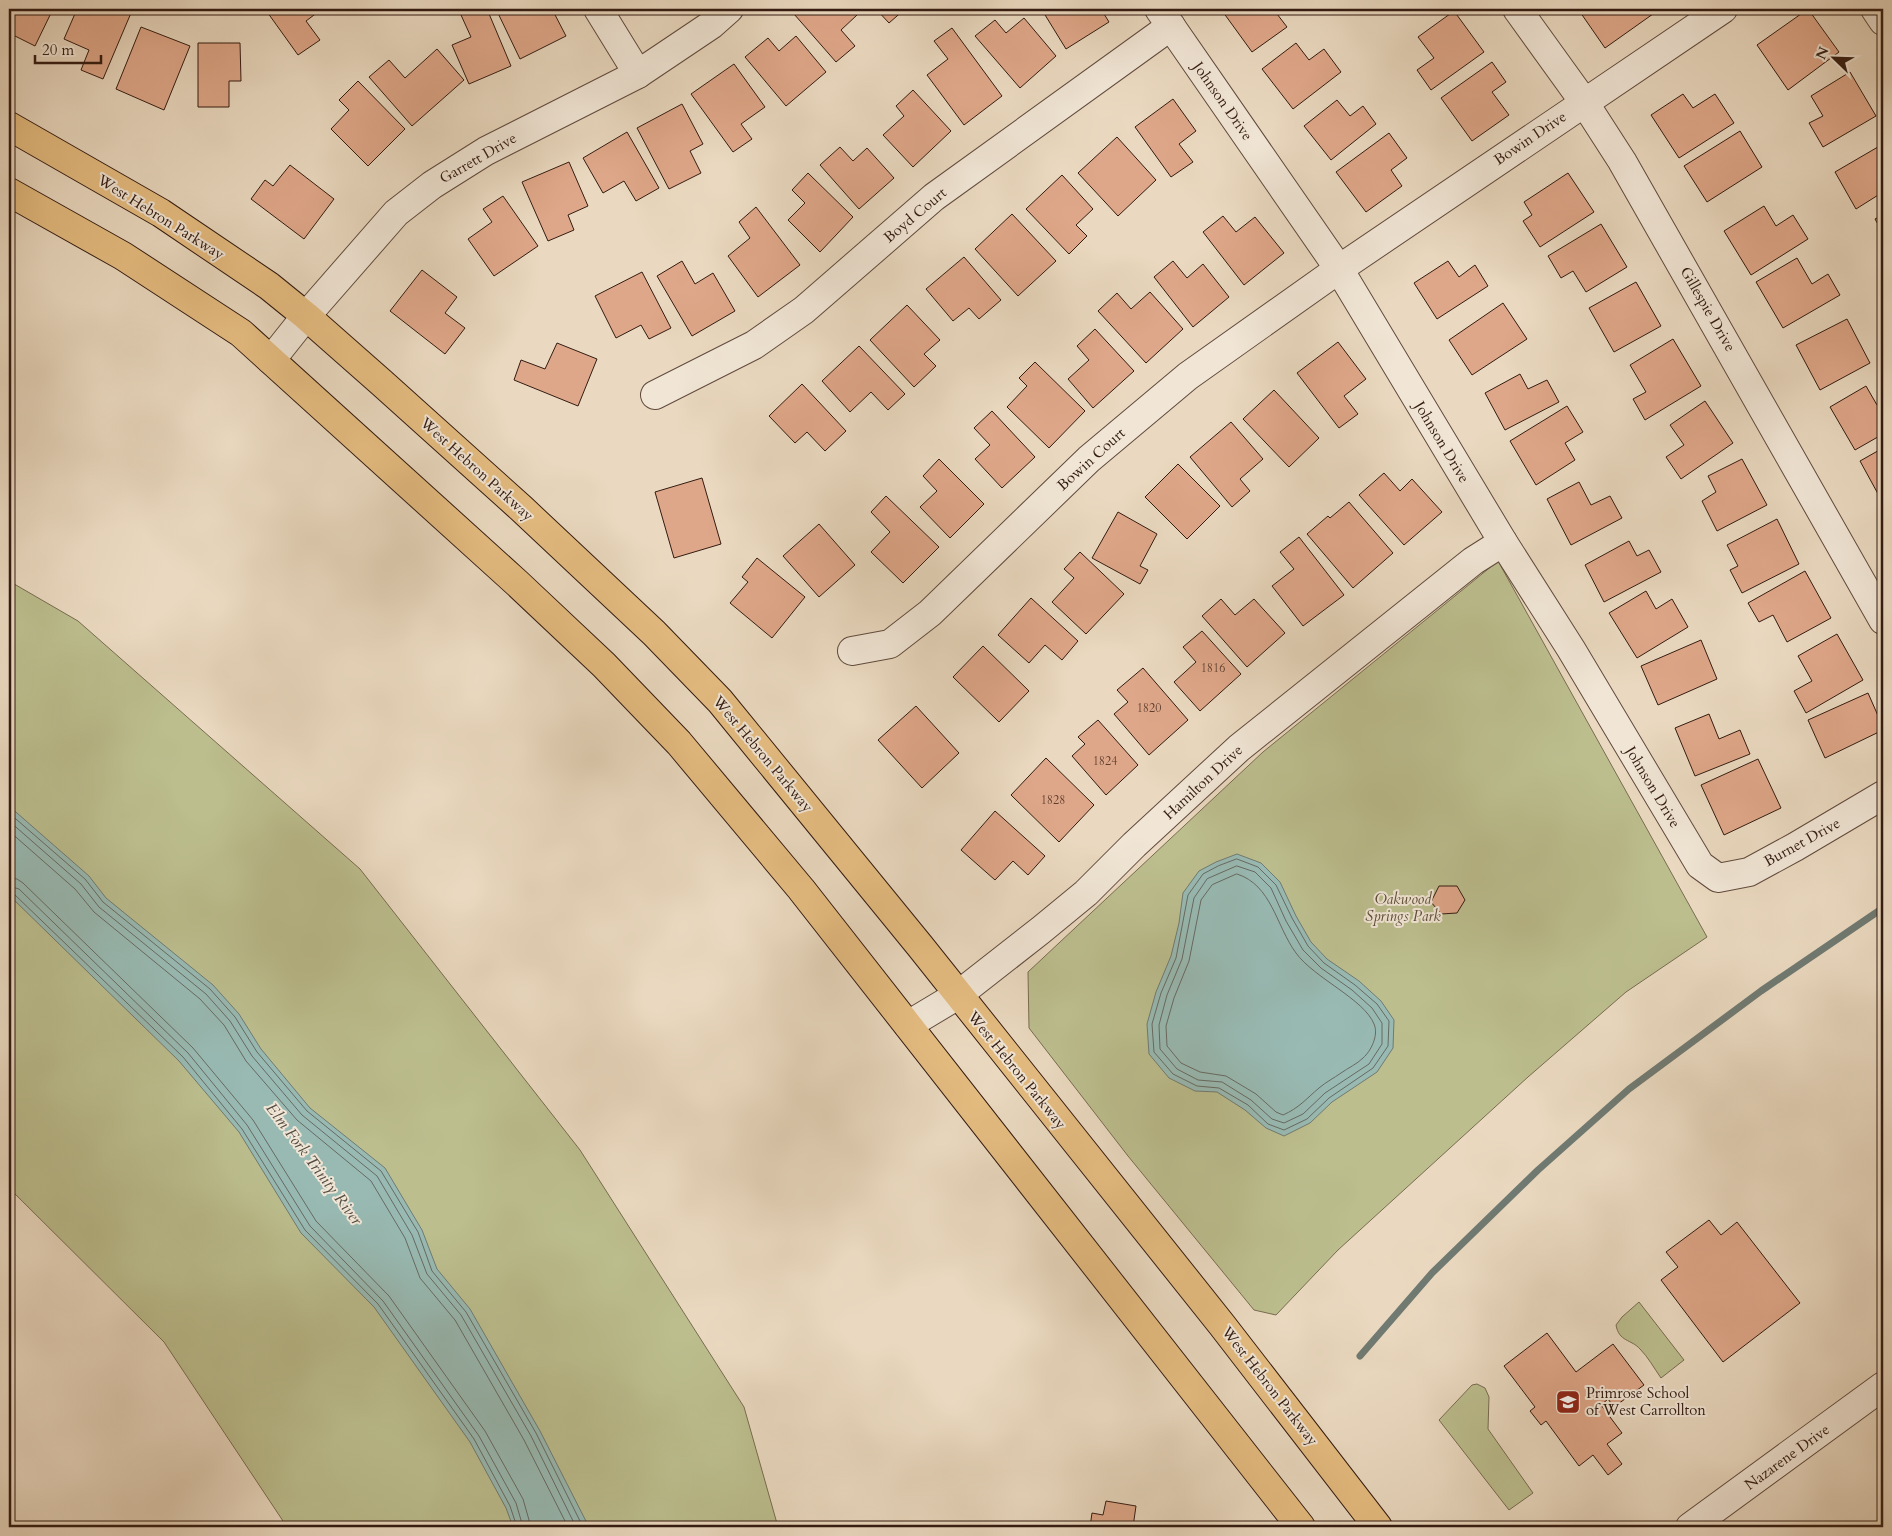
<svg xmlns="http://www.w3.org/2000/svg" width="1892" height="1536" viewBox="0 0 1892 1536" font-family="Cardo,serif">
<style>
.green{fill:#bcbe8e;stroke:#786c50}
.water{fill:#98bab3;stroke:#707a72}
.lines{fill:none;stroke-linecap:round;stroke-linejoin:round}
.shore{stroke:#666a62;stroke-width:1}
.stream{stroke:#707a72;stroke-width:7}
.building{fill:#dfa789;stroke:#331b11}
.minor-casing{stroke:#614a3d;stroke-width:30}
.major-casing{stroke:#331b11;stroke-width:30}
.minor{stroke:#f1e6d6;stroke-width:28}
.major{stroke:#e5bc80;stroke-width:28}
.labels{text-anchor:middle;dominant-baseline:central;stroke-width:4;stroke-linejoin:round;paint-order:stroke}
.number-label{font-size:12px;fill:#5e3e2f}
.street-label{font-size:15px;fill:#331b11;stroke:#f1e6d6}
.park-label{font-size:15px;font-style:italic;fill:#5c4c36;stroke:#f1e6d6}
.poi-label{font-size:15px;fill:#331b11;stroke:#f1e6d6;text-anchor:start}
.water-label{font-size:16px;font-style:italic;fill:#514b42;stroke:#f1e6d6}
</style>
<rect width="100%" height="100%" fill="#ead9c0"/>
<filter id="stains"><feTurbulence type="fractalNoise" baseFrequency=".004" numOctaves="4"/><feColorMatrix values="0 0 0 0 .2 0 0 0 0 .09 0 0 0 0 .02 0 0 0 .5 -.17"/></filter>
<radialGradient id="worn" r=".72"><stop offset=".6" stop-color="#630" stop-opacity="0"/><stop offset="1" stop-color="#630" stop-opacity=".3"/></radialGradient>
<g class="green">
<polygon points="1498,561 1707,937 1626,992 1528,1077 1338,1250 1276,1315 1254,1310 1128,1156 1029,1028 1028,972 1263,752"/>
<polygon points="9,581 78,621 360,869 580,1150 744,1407 778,1527 287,1527 164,1342 9,1188"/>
<path d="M 1639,1302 L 1684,1360 L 1661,1378 C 1654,1368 1648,1357 1640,1349 C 1631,1339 1619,1342 1616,1325 L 1622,1317 Z"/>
<polygon points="1477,1384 1485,1388 1489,1397 1488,1429 1533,1493 1509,1510 1439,1420 1472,1385"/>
</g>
<g class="water">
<polygon points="9,806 89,876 106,898 213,985 239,1014 261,1049 310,1108 385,1168 422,1230 437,1269 470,1309 540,1431 589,1527 513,1527 506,1508 470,1442 374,1307 301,1233 239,1132 179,1061 9,895"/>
<polygon points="1237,854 1261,863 1280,882 1296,916 1311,942 1327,959 1359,981 1381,1001 1394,1020 1393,1048 1377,1072 1332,1102 1310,1123 1284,1136 1266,1128 1245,1110 1217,1092 1195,1091 1169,1078 1149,1054 1147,1024 1156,992 1171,956 1179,923 1183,893 1199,871 1216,862"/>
</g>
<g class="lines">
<g class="shore">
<polyline points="9,813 85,879 103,902 210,989 235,1017 257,1052 307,1111 381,1171 418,1232 432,1271 466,1312 536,1433 583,1527"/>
<polyline points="9,821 81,884 99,907 206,994 230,1021 252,1056 302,1115 377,1176 412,1235 427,1274 461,1315 531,1436 576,1527"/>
<polyline points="9,831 75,889 94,912 200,999 224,1025 246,1061 297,1120 371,1181 405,1238 420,1278 455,1320 524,1440 568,1527"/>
<polygon points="1237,859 1258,867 1276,885 1292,918 1308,946 1324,963 1355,985 1377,1004 1389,1021 1388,1046 1373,1068 1329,1098 1307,1119 1284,1130 1268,1124 1248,1105 1219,1088 1197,1086 1173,1074 1154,1052 1152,1024 1161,993 1176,958 1188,895 1203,874 1218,866"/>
<polygon points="1237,866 1255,872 1271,888 1286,921 1303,950 1321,968 1352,990 1372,1008 1382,1023 1382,1044 1369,1064 1325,1093 1303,1114 1284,1123 1272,1119 1251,1100 1222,1082 1198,1080 1177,1069 1160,1049 1159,1025 1167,995 1182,959 1194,898 1207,879"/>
<path d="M 1237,874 C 1272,885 1276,926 1296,953 C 1314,978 1364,999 1374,1024 C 1379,1035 1371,1051 1363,1058 C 1357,1064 1348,1068 1341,1073 C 1334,1078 1326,1082 1319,1088 C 1306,1099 1299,1108 1283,1115 L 1276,1112 L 1256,1094 L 1226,1076 L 1200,1072 L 1181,1063 L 1167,1046 L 1166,1026 L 1174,998 L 1189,961 L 1201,900 L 1212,885 Z"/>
<polyline points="9,878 17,879 23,883 193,1048 253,1120 316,1221 389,1296 485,1431 523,1499 531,1527"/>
<polyline points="9,886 19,889 188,1053 247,1125 310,1226 383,1301 479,1436 516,1503 523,1527"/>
<polyline points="9,892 14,894 183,1057 242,1129 305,1230 378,1304 474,1439 510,1506 517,1527"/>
</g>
<polyline class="stream" points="1360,1356 1432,1273 1538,1170 1629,1089 1761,991 1883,908"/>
</g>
<g class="building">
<polygon points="9,9 53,9 35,46 9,33"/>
<polygon points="77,9 122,9 131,13 103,79 81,70 89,50 64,39"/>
<polygon points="265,9 322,9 306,21 320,40 298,55"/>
<polygon points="477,9 487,9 511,66 469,84 452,45 471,37 461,15"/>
<polygon points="496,9 552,9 566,36 520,59"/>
<polygon points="800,9 852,9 857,15 841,30 855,46 836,62 794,14"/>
<polygon points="876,9 905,9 889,23"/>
<polygon points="1043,9 1101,9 1109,22 1066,49 1042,10"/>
<polygon points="1227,9 1276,9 1274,10 1287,27 1252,52 1223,12"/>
<polygon points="1578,9 1660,9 1605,48"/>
<polygon points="1808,9 1839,52 1788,90 1757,45"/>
<polygon points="1454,11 1484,52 1431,90 1417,70 1434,58 1418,37"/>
<polygon points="1024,18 1056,56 1020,88 975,36 995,20 1006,33"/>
<polygon points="141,27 190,46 164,110 116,89"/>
<polygon points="952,28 1002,96 964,125 927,75 948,59 934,41"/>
<polygon points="796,36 826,72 786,106 745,57 768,38 779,51"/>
<polygon points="198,43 240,43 241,81 229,81 229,107 198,107"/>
<polygon points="1296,43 1309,60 1324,49 1341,72 1293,109 1262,69"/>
<polygon points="437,49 464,80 412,126 369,77 389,60 405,78"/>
<polygon points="1492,62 1506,82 1492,92 1509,115 1472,141 1441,98"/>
<polygon points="734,64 765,107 741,124 752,139 733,152 691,94"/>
<polygon points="1850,72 1876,116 1823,147 1809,123 1823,116 1811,96"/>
<polygon points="358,81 405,129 368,166 331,129 349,110 339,100"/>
<polygon points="913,90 951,131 913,167 883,135 904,116 896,106"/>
<polygon points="1683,94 1693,108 1715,94 1734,123 1679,158 1651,115"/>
<polygon points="1173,99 1196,131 1179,144 1193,162 1171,177 1135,127"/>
<polygon points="1337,100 1350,116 1363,106 1376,124 1331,160 1304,126"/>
<polygon points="682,104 703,144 690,151 701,173 669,189 637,128"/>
<polygon points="1740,131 1762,167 1707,202 1684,166"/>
<polygon points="627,132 659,188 636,201 624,181 603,193 583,158"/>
<polygon points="1389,133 1407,158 1391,170 1402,186 1366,212 1336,172"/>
<polygon points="1117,137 1156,180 1118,216 1078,173"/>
<polygon points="1883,144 1883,192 1856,209 1835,172"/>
<polygon points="840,147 853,161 867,148 894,178 859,209 820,165"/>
<polygon points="569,162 588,206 568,215 574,230 548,241 522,182"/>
<polygon points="290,165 334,199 304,239 251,199 265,180 273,186"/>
<polygon points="808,173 853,217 820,252 788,220 805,203 792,190"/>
<polygon points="1568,173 1594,212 1540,247 1523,221 1532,215 1524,202"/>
<polygon points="1062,175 1093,209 1076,225 1087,236 1069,254 1026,209"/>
<polygon points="503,196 538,246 494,276 468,239 492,222 483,209"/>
<polygon points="1764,206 1776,226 1793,215 1808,239 1751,275 1724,231"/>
<polygon points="756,207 800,265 758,297 728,256 750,238 739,222"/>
<polygon points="1012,214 1056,261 1018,296 975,249"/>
<polygon points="1883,215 1883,233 1875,219"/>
<polygon points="1223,216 1236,232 1255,217 1284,253 1244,285 1203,232"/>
<polygon points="1601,224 1627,267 1586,292 1573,271 1561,278 1548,256"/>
<polygon points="964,257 1001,300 979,319 969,308 953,321 926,289"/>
<polygon points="1797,258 1812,284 1828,274 1840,295 1783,328 1756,282"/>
<polygon points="682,261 695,284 713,273 735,311 692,336 657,276"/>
<polygon points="1173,261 1187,278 1203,264 1229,297 1193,327 1154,277"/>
<polygon points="1448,261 1459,277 1475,265 1488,286 1437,319 1414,283"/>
<polygon points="422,270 457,297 445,313 465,328 445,354 390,311"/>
<polygon points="642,272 671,328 649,339 641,325 616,338 595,296"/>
<polygon points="1636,282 1661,326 1614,352 1589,308"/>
<polygon points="1150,292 1183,329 1146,363 1098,311 1117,293 1131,309"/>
<polygon points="1503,303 1527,339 1472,375 1449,340"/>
<polygon points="907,305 940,340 924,354 936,366 914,387 870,340"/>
<polygon points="1847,319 1870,363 1820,390 1796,345"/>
<polygon points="1095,329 1134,371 1093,408 1068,379 1089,360 1077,346"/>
<polygon points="1673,339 1701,386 1645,420 1633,399 1646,392 1630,365"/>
<polygon points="1338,342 1366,379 1344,396 1358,414 1339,428 1297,373"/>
<polygon points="557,343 597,359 578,406 514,380 521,360 545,369"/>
<polygon points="859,346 905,394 888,410 871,392 850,412 822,381"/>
<polygon points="1035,362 1085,411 1049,448 1007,407 1027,386 1019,378"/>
<polygon points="1520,374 1528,389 1547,380 1559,402 1505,430 1485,393"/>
<polygon points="802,384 846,431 825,451 807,432 795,443 769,416"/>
<polygon points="1866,386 1877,405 1883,401 1883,434 1855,450 1830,407"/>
<polygon points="1274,390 1319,438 1289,467 1243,419"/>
<polygon points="1705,401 1733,443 1681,479 1666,457 1684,445 1670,425"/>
<polygon points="1567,406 1583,432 1565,443 1575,460 1536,485 1510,441"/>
<polygon points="992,411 1035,457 1002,488 975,459 990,445 974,428"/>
<polygon points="1231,422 1263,459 1240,479 1250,491 1232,507 1190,457"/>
<polygon points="1883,448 1883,503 1860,461"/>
<polygon points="939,459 984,504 950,538 920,507 937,491 923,476"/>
<polygon points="1742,459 1767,505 1717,531 1702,501 1716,492 1708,476"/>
<polygon points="1178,464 1220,506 1187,539 1145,497"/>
<polygon points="1384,473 1400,491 1412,479 1442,512 1404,545 1359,495"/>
<polygon points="702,478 721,544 674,558 655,492"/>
<polygon points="1579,482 1591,505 1610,496 1622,518 1571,545 1547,499"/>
<polygon points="886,496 939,547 903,583 871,552 890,532 871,512"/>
<polygon points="1349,502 1393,553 1353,588 1307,534 1328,516 1330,518"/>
<polygon points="1118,512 1157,534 1140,566 1148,570 1140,584 1092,558"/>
<polygon points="1777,519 1799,564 1742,593 1730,570 1738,566 1727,545"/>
<polygon points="819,524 855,565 819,597 783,556"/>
<polygon points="1299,537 1344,595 1303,626 1272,586 1294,569 1280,552"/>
<polygon points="1629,541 1637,556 1649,550 1661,572 1604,602 1585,565"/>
<polygon points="1080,552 1124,594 1086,634 1052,602 1074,578 1064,569"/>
<polygon points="757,558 805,597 772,638 730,603 748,582 742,577"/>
<polygon points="1805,571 1831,618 1787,642 1773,615 1759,622 1748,603"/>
<polygon points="1646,591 1656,609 1672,599 1688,627 1637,658 1609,613"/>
<polygon points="1031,598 1078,641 1062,660 1045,645 1029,663 998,635"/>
<polygon points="1221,599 1235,615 1254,599 1285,633 1247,667 1202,616"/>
<polygon points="1202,631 1241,674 1200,711 1174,682 1196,662 1183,647"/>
<polygon points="1837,634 1863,680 1806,713 1794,691 1812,681 1798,656"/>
<polygon points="1701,640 1717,679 1658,705 1641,666"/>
<polygon points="983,646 1029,691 999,722 953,677"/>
<polygon points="1143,668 1188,720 1149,755 1114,714 1128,702 1117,690"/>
<polygon points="1868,693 1883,727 1883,730 1825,758 1808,720"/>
<polygon points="916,706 959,753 922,788 878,740"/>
<polygon points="1709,714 1719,739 1740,730 1750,754 1695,776 1675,728"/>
<polygon points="1098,720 1138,765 1106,795 1072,756 1085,744 1078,737"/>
<polygon points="1046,758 1094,805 1059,842 1011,795"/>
<polygon points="1758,759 1781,808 1724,835 1701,785"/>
<polygon points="995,811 1045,856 1028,875 1013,861 995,880 961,850"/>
<polygon points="1439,886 1457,886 1465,900 1457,913 1441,914 1431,902"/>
<polygon points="1709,1220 1721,1235 1737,1222 1800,1303 1723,1362 1661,1280 1678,1267 1666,1252"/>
<polygon points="1547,1333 1576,1372 1613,1344 1644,1385 1614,1407 1608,1399 1601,1405 1622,1433 1607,1444 1622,1464 1608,1475 1593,1455 1579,1466 1546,1421 1541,1425 1530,1411 1535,1407 1504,1366"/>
<polygon points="1106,1501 1136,1506 1133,1527 1090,1527 1092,1513 1103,1515"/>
</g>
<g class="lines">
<defs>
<g id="minor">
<polyline points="598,9 638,74"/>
<polyline points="1159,9 1339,269 1503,542 1571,649 1700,865 1718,878 1749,872 1795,847 1883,795"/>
<polyline points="1517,9 1584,102 1622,161 1883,620"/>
<polyline points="1875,9 1883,21"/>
<polyline points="271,360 306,316 396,213 432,185 486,151 638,74 711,25 729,9"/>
<polyline points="655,395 754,345 804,310 934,197 1171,26"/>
<polyline points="852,651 890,644 930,613 1089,459 1188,376 1339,269 1723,9"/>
<polyline points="908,1025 958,995 1041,930 1086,893 1134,845 1239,748 1473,561 1503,542"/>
<polyline points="1690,1527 1883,1386"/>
</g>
<g id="major">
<polyline points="9,126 161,213 269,286 306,316 382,383 522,509 654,633 720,701 920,946 1222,1325 1378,1527"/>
<polyline points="9,192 123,256 241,333 517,583 604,665 679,743 801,889 1301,1527"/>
</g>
</defs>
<use href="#minor" class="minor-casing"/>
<use href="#major" class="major-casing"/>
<use href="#minor" class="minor"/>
<use href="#major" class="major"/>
</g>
<defs>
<symbol id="school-square" viewBox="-11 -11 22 22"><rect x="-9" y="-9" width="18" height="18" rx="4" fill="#8f2418" stroke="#f1e6d6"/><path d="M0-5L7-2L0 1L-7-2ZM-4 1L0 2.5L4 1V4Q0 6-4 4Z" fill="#fff"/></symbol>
</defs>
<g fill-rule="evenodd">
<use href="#school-square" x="1554" y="1388" width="28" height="28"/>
</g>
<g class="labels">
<g class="number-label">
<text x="1213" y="668">1816</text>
<text x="1149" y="708">1820</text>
<text x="1105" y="761">1824</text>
<text x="1053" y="800">1828</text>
</g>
<g class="street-label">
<text transform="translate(1223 101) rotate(55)">Johnson Drive</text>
<text transform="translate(1530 138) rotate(-34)">Bowin Drive</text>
<text transform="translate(478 158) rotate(-30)">Garrett Drive</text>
<text transform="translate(915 215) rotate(-40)">Boyd Court</text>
<text transform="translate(161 217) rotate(32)">West Hebron Parkway</text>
<text transform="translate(1708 309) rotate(60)">Gillespie Drive</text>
<text transform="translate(1442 442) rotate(59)">Johnson Drive</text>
<text transform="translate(1091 459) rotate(-42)">Bowin Court</text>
<text transform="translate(477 469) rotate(42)">West Hebron Parkway</text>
<text transform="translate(763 754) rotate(50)">West Hebron Parkway</text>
<text transform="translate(1203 782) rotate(-43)">Hamilton Drive</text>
<text transform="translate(1653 787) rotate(59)">Johnson Drive</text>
<text transform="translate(1802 842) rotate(-29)">Burnet Drive</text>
<text transform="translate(1017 1070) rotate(51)">West Hebron Parkway</text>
<text transform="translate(1270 1386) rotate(52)">West Hebron Parkway</text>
<text transform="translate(1787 1457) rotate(-36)">Nazarene Drive</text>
</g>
<g class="park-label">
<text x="1403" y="899">Oakwood<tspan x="1403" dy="17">Springs Park</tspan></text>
</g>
<g class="poi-label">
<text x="1586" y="1393">Primrose School<tspan x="1586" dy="17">of West Carrollton</tspan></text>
</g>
<g class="water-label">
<text transform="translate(314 1164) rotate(53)">Elm Fork Trinity River</text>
</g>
</g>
<rect width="1892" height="1536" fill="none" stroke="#ead9c0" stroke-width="30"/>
<rect x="10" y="10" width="1872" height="1516" fill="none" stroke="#331b11" stroke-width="2.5"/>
<rect x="15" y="15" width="1862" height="1506" fill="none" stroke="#331b11"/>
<g transform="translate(1834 58) rotate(293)" stroke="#f1e6d6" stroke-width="4" paint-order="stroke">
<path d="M0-4L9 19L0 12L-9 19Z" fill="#331b11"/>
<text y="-8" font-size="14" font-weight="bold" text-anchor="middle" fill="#331b11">N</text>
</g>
<path d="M35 55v8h66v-8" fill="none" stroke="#331b11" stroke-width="2.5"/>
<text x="42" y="55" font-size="15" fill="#331b11" stroke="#f1e6d6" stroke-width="4" paint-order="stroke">20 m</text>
<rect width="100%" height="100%" filter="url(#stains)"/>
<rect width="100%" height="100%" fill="url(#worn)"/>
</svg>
